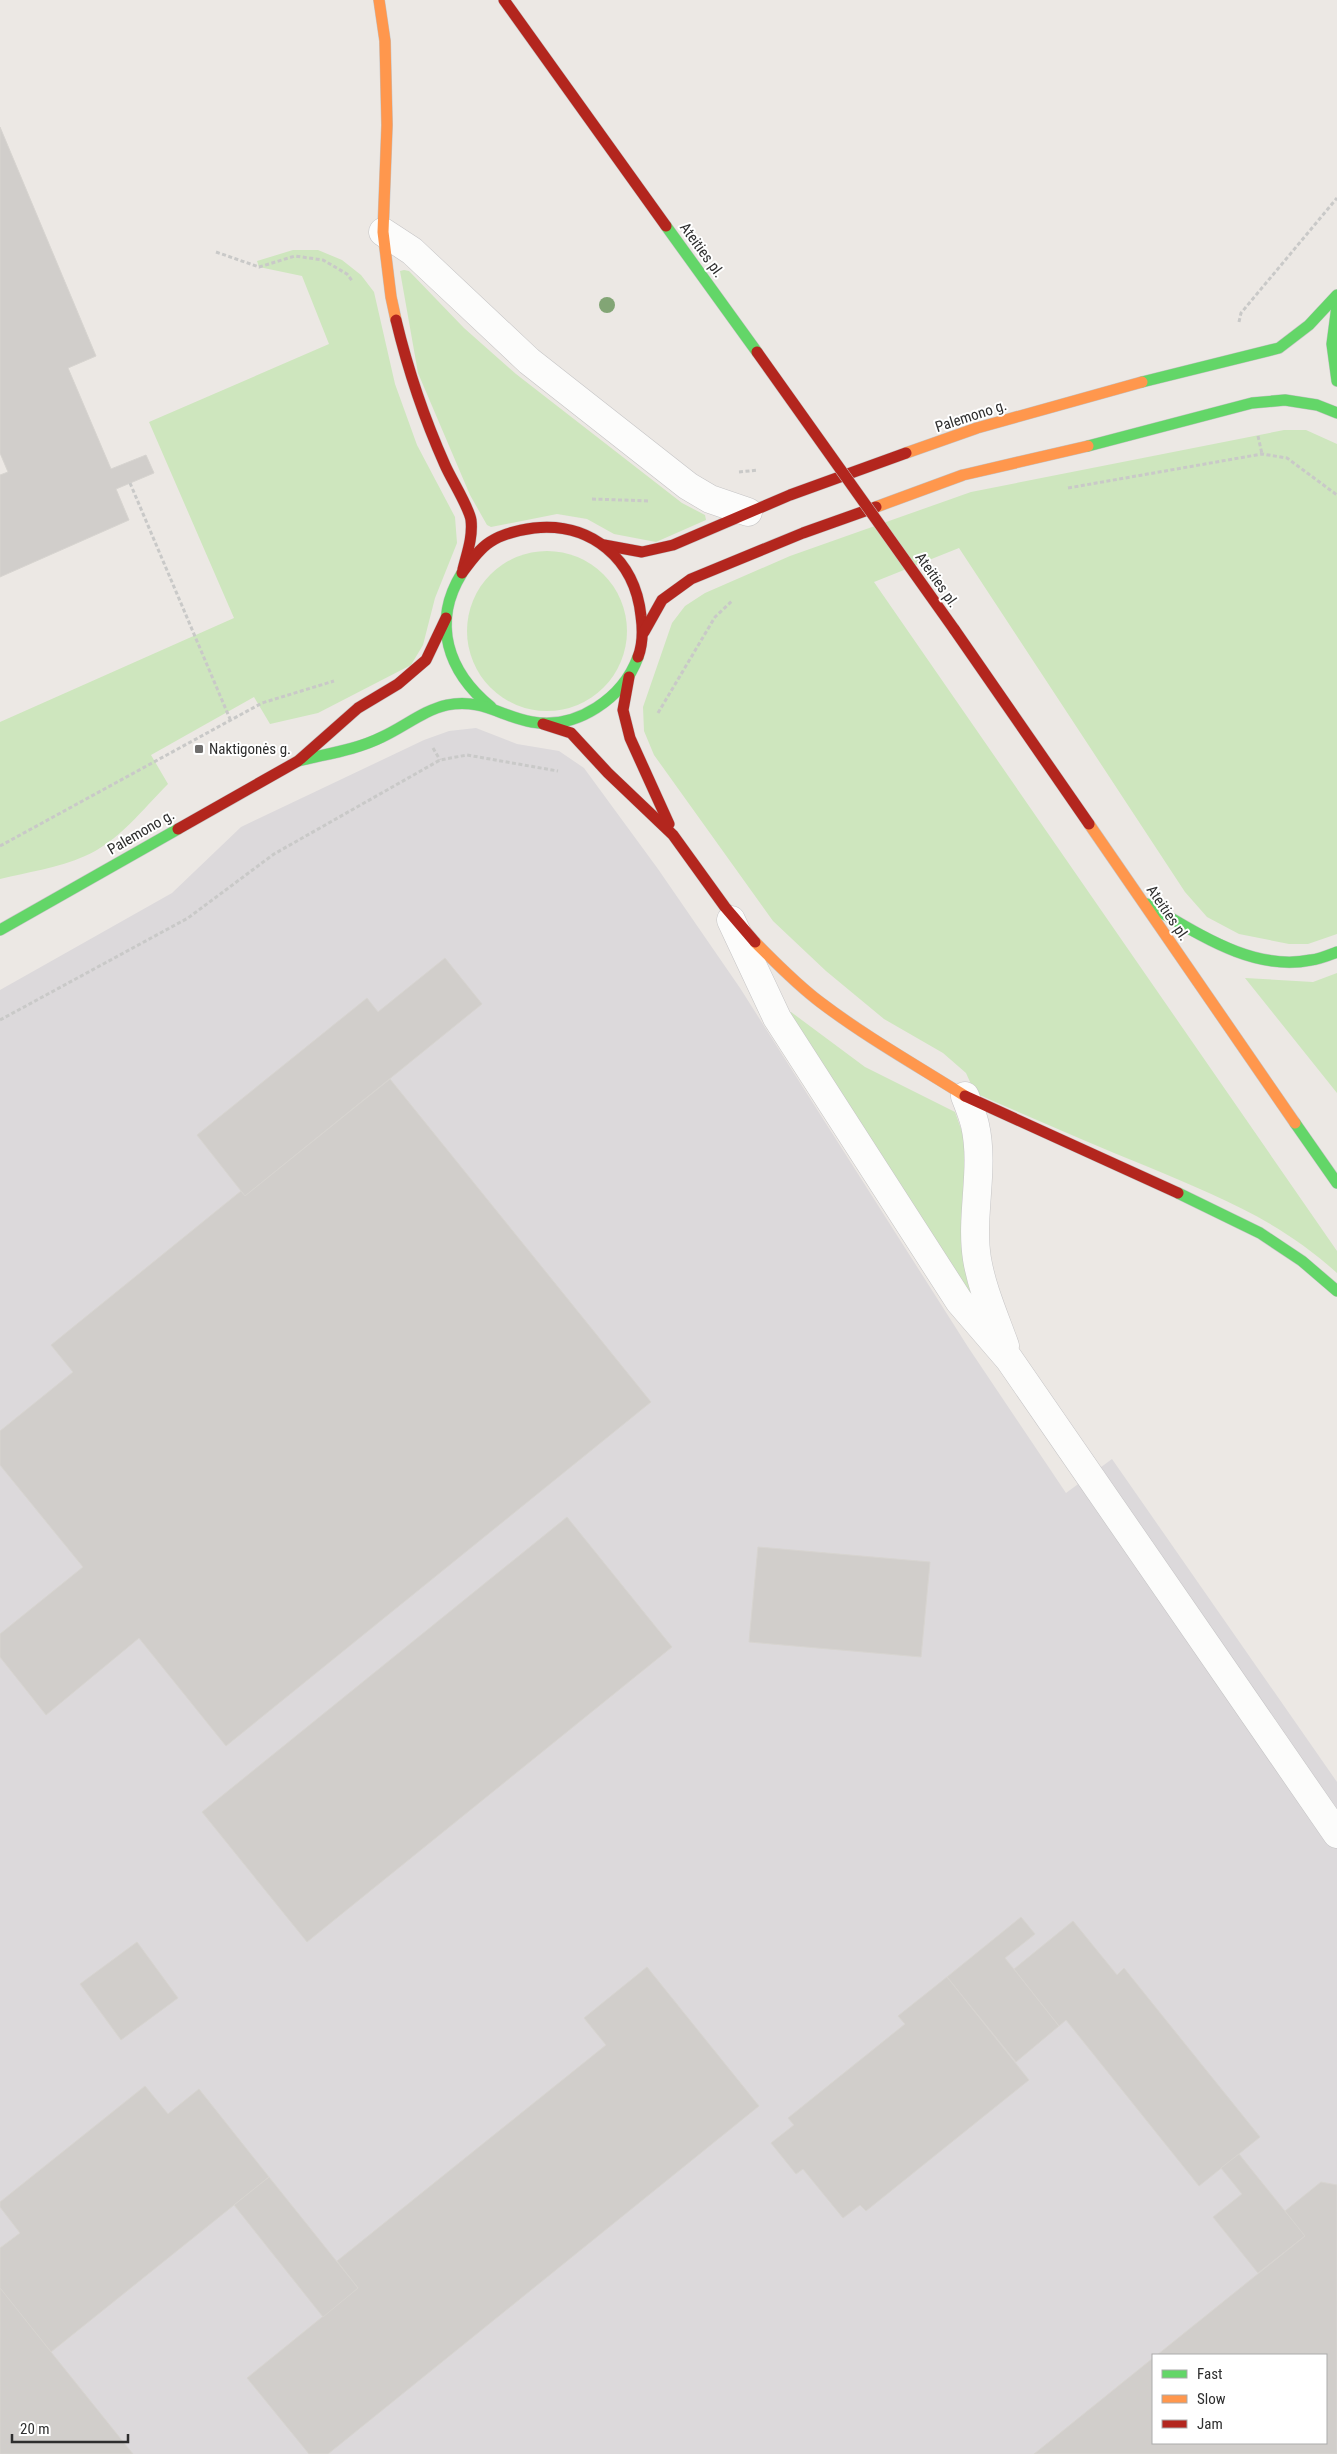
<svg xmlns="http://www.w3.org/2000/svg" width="1337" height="2454" viewBox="0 0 1337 2454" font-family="'Roboto Condensed',sans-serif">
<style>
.industrial{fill:#dcd9db;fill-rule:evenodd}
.green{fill:#cee6be}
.building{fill:#d1cecb;stroke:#d7d4d0}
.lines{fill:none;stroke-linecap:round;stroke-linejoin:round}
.street-casing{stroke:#c5c4c5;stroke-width:29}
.fast-casing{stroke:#c5c4c5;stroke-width:12}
.slow-casing{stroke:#c5c4c5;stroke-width:12}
.jam-casing{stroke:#c5c4c5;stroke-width:12}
.path{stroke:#c9c9c8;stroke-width:3;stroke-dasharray:4 2.5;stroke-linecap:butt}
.street{stroke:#fcfcfb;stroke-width:28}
.fast{stroke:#63d668;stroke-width:11}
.slow{stroke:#ff974d;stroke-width:11}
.jam{stroke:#b3261e;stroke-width:11}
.jam-bridge-casing{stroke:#c6c5c4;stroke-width:12;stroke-linecap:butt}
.jam-bridge{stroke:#b3261e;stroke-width:11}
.tree{fill:#82a575}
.poi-dot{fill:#706f6e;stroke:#fff;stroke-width:2}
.labels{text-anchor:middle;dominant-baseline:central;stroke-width:4;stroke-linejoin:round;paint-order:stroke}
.street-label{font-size:15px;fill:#2e2e2e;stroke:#fff}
.poi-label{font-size:15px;fill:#2e2e2e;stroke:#fff;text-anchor:start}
</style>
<rect width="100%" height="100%" fill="#ece8e4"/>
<path class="industrial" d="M 476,728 L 517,744 L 559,751 L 584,768 L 658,869 L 740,988 L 968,1347 L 1066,1493 L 1112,1459 L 1337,1782 L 1337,2454 L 0,2454 L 0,990 L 172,893 L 241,827 L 424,740 L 449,731 ZM 1153,2355 L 1326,2355 L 1326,2443 L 1153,2443 Z"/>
<g class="green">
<path d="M 293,250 L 318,250 L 342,260 L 361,275 L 374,292 L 395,384 L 417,445 L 455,517 L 457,543 L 435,598 L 423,645 L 411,665 L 318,713 L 270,724 L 254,697 L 151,755 L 168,784 C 143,809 118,842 85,856 C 58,868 28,872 0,879 L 0,722 L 234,618 L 149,422 L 329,344 L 302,276 L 259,267 L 257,261 Z"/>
<polygon points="404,270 409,271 464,328 516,374 682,503 705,515 706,520 656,542 614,534 587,519 557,514 491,527 487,525 470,495 418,373 400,271"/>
<path d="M 1284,430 L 1306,430 L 1337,444 L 1337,934 L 1308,944 L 1289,944 L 1239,934 L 1207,917 L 1185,892 L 959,548 L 874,582 L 1337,1251 L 1337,1273 C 1279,1220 1217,1196 1146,1166 C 1089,1143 1032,1118 975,1093 L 966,1073 L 943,1053 L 884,1019 L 826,971 L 773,921 L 654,755 L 644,731 L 643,707 L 672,623 L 685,606 L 705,593 L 790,556 L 971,492 Z"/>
<circle cx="547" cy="631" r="80"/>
<polygon points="1337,973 1337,1093 1245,978 1313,982"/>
<polygon points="791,1012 865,1067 955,1112 966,1143 967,1184 962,1230 963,1259 974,1299 971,1301 789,1014"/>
</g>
<g class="building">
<polygon points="0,127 96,356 68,368 111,469 146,455 154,473 116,489 129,520 0,577 0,475 8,472 0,453"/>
<polygon points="445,958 482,1004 245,1196 197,1135 367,998 378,1012"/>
<polygon points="390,1079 651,1402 226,1746 139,1638 46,1715 0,1657 0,1634 83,1567 0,1465 0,1431 73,1372 51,1345 241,1191 245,1196"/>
<polygon points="567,1517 672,1647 307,1942 202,1812"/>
<polygon points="758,1547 930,1562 921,1657 749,1642"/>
<polygon points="1021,1917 1035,1934 1005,1958 1059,2026 1016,2062 947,1977"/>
<polygon points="1073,1921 1117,1975 1124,1968 1260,2137 1199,2186 1066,2020 1059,2026 1014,1969"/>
<polygon points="137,1942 178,1998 121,2040 80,1984"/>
<polygon points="647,1967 759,2106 328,2454 309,2454 247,2378 358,2288 337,2261 606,2045 584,2018"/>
<polygon points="947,1977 1029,2080 866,2211 860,2205 843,2218 803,2169 796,2174 771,2143 794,2125 788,2118 905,2024 898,2016"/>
<polygon points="145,2086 168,2114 199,2089 269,2177 51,2352 0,2288 0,2248 20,2233 0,2207 0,2202"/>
<polygon points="1239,2154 1305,2236 1258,2273 1213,2217 1242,2194 1221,2168"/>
<polygon points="269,2177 358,2288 323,2317 234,2205"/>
<polygon points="1321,2182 1337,2185 1337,2454 1034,2454 1153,2358 1153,2443 1326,2443 1326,2355 1157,2355 1305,2236 1285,2211"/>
<polygon points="0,2288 51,2352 133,2454 0,2454"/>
</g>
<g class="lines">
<defs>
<g id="street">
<polyline points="383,232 412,251 529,361 688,486 710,499 748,512"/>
<polyline points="731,920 777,1018 959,1301 1009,1359 1337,1834"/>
<path d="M 965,1096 C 969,1106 973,1116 975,1125 C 985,1169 970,1215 977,1259 C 982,1289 995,1318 1005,1346"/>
</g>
<g id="fast">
<polyline points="666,226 757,352"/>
<polyline points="1337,306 1332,344 1337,381"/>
<polyline points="1142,382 1279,348 1309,325 1337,295"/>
<polyline points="1088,446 1252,403 1285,400 1317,405 1337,413"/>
<path d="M 462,573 C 431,623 448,672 491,707"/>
<path d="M 298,761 C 326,754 356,750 382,737 C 404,727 424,710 447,705 C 482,698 502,717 532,722 C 577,730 623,698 638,657"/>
<path d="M 1147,904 C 1196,932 1252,972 1311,960 C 1320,959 1329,955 1337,952"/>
<polyline points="0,930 178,829"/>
<polyline points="1295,1123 1337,1183"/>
<polyline points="1178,1193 1260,1233 1302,1261 1337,1291"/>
</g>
<g id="slow">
<polyline points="379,0 385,41 387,125 383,232 391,297 396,320"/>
<polyline points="906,453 977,428 1142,382"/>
<polyline points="876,507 963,475 1088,446"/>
<polyline points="1089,824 1295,1123"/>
<path d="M 755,942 C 776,963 796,984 820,1002 C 866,1037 916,1065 965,1096"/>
</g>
<g id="jam">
<polyline points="504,0 666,226"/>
<path d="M 396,320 C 408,370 424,418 445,465 C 451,479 469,507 471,520 C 473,537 467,553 463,569"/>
<polyline points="604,545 642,552 673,545 790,495 906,453"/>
<path d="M 462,573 C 470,562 479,549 490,542 C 502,534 519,530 534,528 C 591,522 635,559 641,616 C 643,630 643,644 638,657"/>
<polyline points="954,629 1089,824"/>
<polyline points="644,632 662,600 691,579 803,533 876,507"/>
<polyline points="629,677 623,710 630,738 669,824"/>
<polyline points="543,724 571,733 608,773 673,835 725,907 755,942"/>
<polyline points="178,829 298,761 358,708 398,684 426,660 446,618"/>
<polyline points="965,1096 1178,1193"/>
</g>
</defs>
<use href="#street" class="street-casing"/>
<use href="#fast" class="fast-casing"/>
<use href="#slow" class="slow-casing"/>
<use href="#jam" class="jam-casing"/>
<g class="path">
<polyline points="216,252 259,267 295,256 323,260 347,274 353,282"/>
<polyline points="1239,322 1241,313 1337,198"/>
<polyline points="1258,436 1262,454"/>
<polyline points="739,472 758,470"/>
<polyline points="130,483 230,719"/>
<polyline points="1068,488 1262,454 1287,458 1337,495"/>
<polyline points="592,499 650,501"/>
<polyline points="658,713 715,617 733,600"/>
<polyline points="433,748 440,760"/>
<polyline points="0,846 262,703 334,681"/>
<polyline points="0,1020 188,918 274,854 440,760 467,755 558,771"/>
</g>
<use href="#street" class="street"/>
<use href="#fast" class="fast"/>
<use href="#slow" class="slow"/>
<use href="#jam" class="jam"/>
<defs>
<polyline id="jam-bridge" points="757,352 954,629"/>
</defs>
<use href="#jam-bridge" class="jam-bridge-casing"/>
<use href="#jam-bridge" class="jam-bridge"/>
</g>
<circle class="tree" cx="607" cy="305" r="8"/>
<rect class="poi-dot" x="194" y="744" width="10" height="10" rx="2.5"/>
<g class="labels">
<g class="street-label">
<text transform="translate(702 250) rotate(54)">Ateities pl.</text>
<text transform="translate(971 416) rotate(-18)">Palemono g.</text>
<text transform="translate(937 580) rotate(55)">Ateities pl.</text>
<text transform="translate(141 832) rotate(-30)">Palemono g.</text>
<text transform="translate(1168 913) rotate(56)">Ateities pl.</text>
</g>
<g class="poi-label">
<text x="209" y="749">Naktigonės g.</text>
</g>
</g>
<rect x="1152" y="2354" width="175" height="90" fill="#ffffff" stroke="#ababab"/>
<rect x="1162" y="2370" width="25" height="8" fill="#63d668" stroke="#ababab"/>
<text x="1197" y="2379" font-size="15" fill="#2e2e2e">Fast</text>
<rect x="1162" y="2395" width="25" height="8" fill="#ff974d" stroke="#ababab"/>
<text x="1197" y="2404" font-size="15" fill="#2e2e2e">Slow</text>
<rect x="1162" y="2420" width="25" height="8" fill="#b3261e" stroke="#ababab"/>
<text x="1197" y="2429" font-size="15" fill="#2e2e2e">Jam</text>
<path d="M12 2434v8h116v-8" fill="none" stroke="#2e2e2e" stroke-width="2.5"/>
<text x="20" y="2434" font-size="15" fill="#2e2e2e" stroke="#ffffff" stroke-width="4" paint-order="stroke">20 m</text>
</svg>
